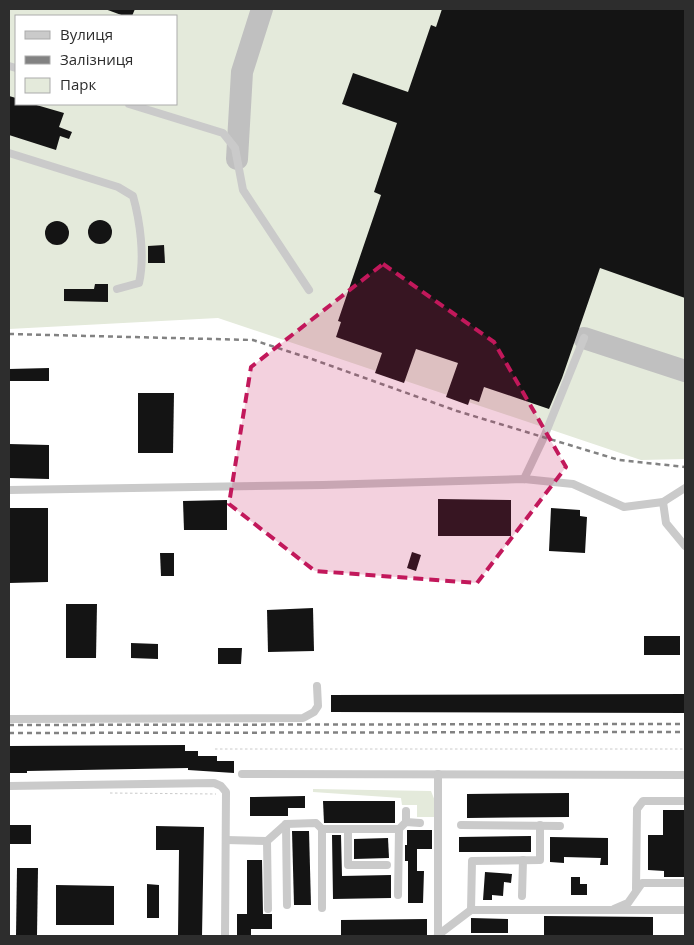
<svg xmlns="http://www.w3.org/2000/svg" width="694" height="945" viewBox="0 0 694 945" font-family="'Open Sans',sans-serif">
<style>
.green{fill:#e4eadb;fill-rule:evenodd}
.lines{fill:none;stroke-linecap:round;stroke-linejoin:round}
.taxiway{stroke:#c0c0c0;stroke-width:22}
.building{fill:#141414}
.path{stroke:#cacaca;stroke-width:1;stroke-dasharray:2.5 2.5;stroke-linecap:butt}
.minor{stroke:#cacaca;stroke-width:8}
.rail{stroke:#828282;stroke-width:2.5;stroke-dasharray:5 4;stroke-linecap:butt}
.marked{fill:#c2185b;fill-opacity:0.2;stroke:#c2185b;stroke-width:4;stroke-dasharray:10 6;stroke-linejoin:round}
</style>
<rect width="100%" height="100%" fill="#fff"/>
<g class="green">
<path d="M 9,9 L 685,9 L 685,459 L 641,460 L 218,318 L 9,329 ZM 16,16 L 176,16 L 176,104 L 16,104 Z"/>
<polygon points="313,789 431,791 435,801 435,817 417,817 417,805 402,805 401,798 313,792"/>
</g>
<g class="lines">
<g class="taxiway">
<polyline points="237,159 242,72 262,9"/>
<polyline points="584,338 685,371"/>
</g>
</g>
<g class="building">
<polygon points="105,9 135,9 132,16 124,16"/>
<polygon points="442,9 685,9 685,298 600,268 562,378 549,409 484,387 479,402 470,399 468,405 446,397 458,363 416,349 404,383 375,373 382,353 336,337 341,322 338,321 381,195 374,192 397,123 342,104 353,73 408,92 431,25 436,27"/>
<polygon points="9,96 16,98 16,104 33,104 64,113 59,127 72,132 69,139 60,136 56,150 9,135"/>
<circle cx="100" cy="232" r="12"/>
<circle cx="57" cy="233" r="12"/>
<polygon points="164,245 165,263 148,263 148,246"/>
<polygon points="95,284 108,284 108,302 64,301 64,289 94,289"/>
<polygon points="49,368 49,381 9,381 9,369"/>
<polygon points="138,393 174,393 173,453 138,453"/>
<polygon points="9,444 49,445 49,479 9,478"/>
<polygon points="438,499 511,500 511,536 438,536"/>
<polygon points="227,500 227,530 184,530 183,501"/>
<polygon points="9,508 48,508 48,582 9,583"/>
<polygon points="551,508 580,510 580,516 587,517 585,553 549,551"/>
<polygon points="412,552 421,555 416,571 407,568"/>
<polygon points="160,553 174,553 174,576 161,576"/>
<polygon points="66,604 97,604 96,658 66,658"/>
<polygon points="313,608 314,651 268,652 267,610"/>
<rect x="644" y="636" width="36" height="19"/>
<polygon points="131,643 158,644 158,659 131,658"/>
<polygon points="218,648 242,648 241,664 218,664"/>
<polygon points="685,694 685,713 331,712 331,695"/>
<polygon points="185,745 185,751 198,751 198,756 217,756 217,761 234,761 234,773 188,770 188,768 27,771 27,773 9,773 9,746"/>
<polygon points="569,793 569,817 467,818 467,794"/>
<polygon points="305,796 305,808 288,808 288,816 250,816 250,797"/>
<polygon points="323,801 395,801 395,823 324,823"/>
<polygon points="663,810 685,810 685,877 664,877 664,871 648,870 648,835 663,835"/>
<rect x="9" y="825" width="22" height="19"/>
<polygon points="156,826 204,827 202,936 178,936 179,850 156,850"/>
<polygon points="407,830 432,830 432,849 417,849 417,871 424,871 423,903 408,903 408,861 405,861 405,845 407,845"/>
<polygon points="292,831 309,831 311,905 294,905"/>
<polygon points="332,835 341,835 342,876 391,875 391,898 333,899"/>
<polygon points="531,836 531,852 459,852 459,837"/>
<polygon points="550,837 608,838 608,865 600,865 601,858 564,857 564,863 550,862"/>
<polygon points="388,838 389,858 354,859 354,839"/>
<polygon points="247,860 262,860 263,914 272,914 272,929 251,929 251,936 237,936 237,914 247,914"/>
<polygon points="17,868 38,868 37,936 16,936"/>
<polygon points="485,872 512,874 511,883 504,882 503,896 492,895 492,900 483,900"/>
<polygon points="571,877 580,877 580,884 587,884 587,895 571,895"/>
<polygon points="147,884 159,885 159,918 147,918"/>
<polygon points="56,885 114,886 114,925 56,925"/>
<polygon points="544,916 653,917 653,936 544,936"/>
<polygon points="471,918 508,919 508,933 471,933"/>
<polygon points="427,919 427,936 341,936 341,920"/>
</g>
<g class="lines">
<g class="path">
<polyline points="215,749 685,749"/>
<polyline points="110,793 216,794"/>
</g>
<g class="minor">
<polyline points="9,66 16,68"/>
<polyline points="129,104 223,133 235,148 243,190 309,290"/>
<path d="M 9,153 L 118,187 L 133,196 C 140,221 145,257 139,283 L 117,289"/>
<polyline points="524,479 544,437 584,338"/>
<polyline points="9,490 323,485 524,479 573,484 624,507 663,502 685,488"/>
<polyline points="663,502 666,523 685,546"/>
<polyline points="9,719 303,718 314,712 318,706 317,686"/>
<polyline points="242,774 685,775"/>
<polyline points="438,774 438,936"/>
<polyline points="9,786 214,783 221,786 226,792 225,936"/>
<polyline points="406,811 406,822"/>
<polyline points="286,824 287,905"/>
<polyline points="461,825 560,826"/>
<polyline points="348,829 348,865 387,865"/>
<polyline points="226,840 267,841 286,824 316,823 322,829"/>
<polyline points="267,841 268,909"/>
<polyline points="636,889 637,809 643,801 685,801"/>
<polyline points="398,895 399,829 406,822 420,823"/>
<polyline points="522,896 523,860"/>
<polyline points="322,908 322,829 399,829"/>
<polyline points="614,909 628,903 642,883 685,883"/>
<polyline points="471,910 472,861 540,860 540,825"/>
<polyline points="438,935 471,910 685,910"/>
</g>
<g class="rail">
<polyline points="9,334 253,340 309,358 457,411 619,460 685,467"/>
<polyline points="9,725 685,724"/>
<polyline points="9,733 685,732"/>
</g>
</g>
<path class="marked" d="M 383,264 L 494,342 L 566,467 L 477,583 L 315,571 L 229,504 L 251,367 Z"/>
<rect width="694" height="945" fill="none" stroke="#2d2d2d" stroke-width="20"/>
<rect x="15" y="15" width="162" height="90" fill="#ffffff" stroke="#ababab"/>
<rect x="25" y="31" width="25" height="8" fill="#cacaca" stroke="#ababab"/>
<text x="60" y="40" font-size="15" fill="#2d2d2d">Вулиця</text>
<rect x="25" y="56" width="25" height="8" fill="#828282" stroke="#ababab"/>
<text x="60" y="65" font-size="15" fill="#2d2d2d">Залізниця</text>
<rect x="25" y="78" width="25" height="15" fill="#e4eadb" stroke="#ababab"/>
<text x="60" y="90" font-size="15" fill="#2d2d2d">Парк</text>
</svg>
